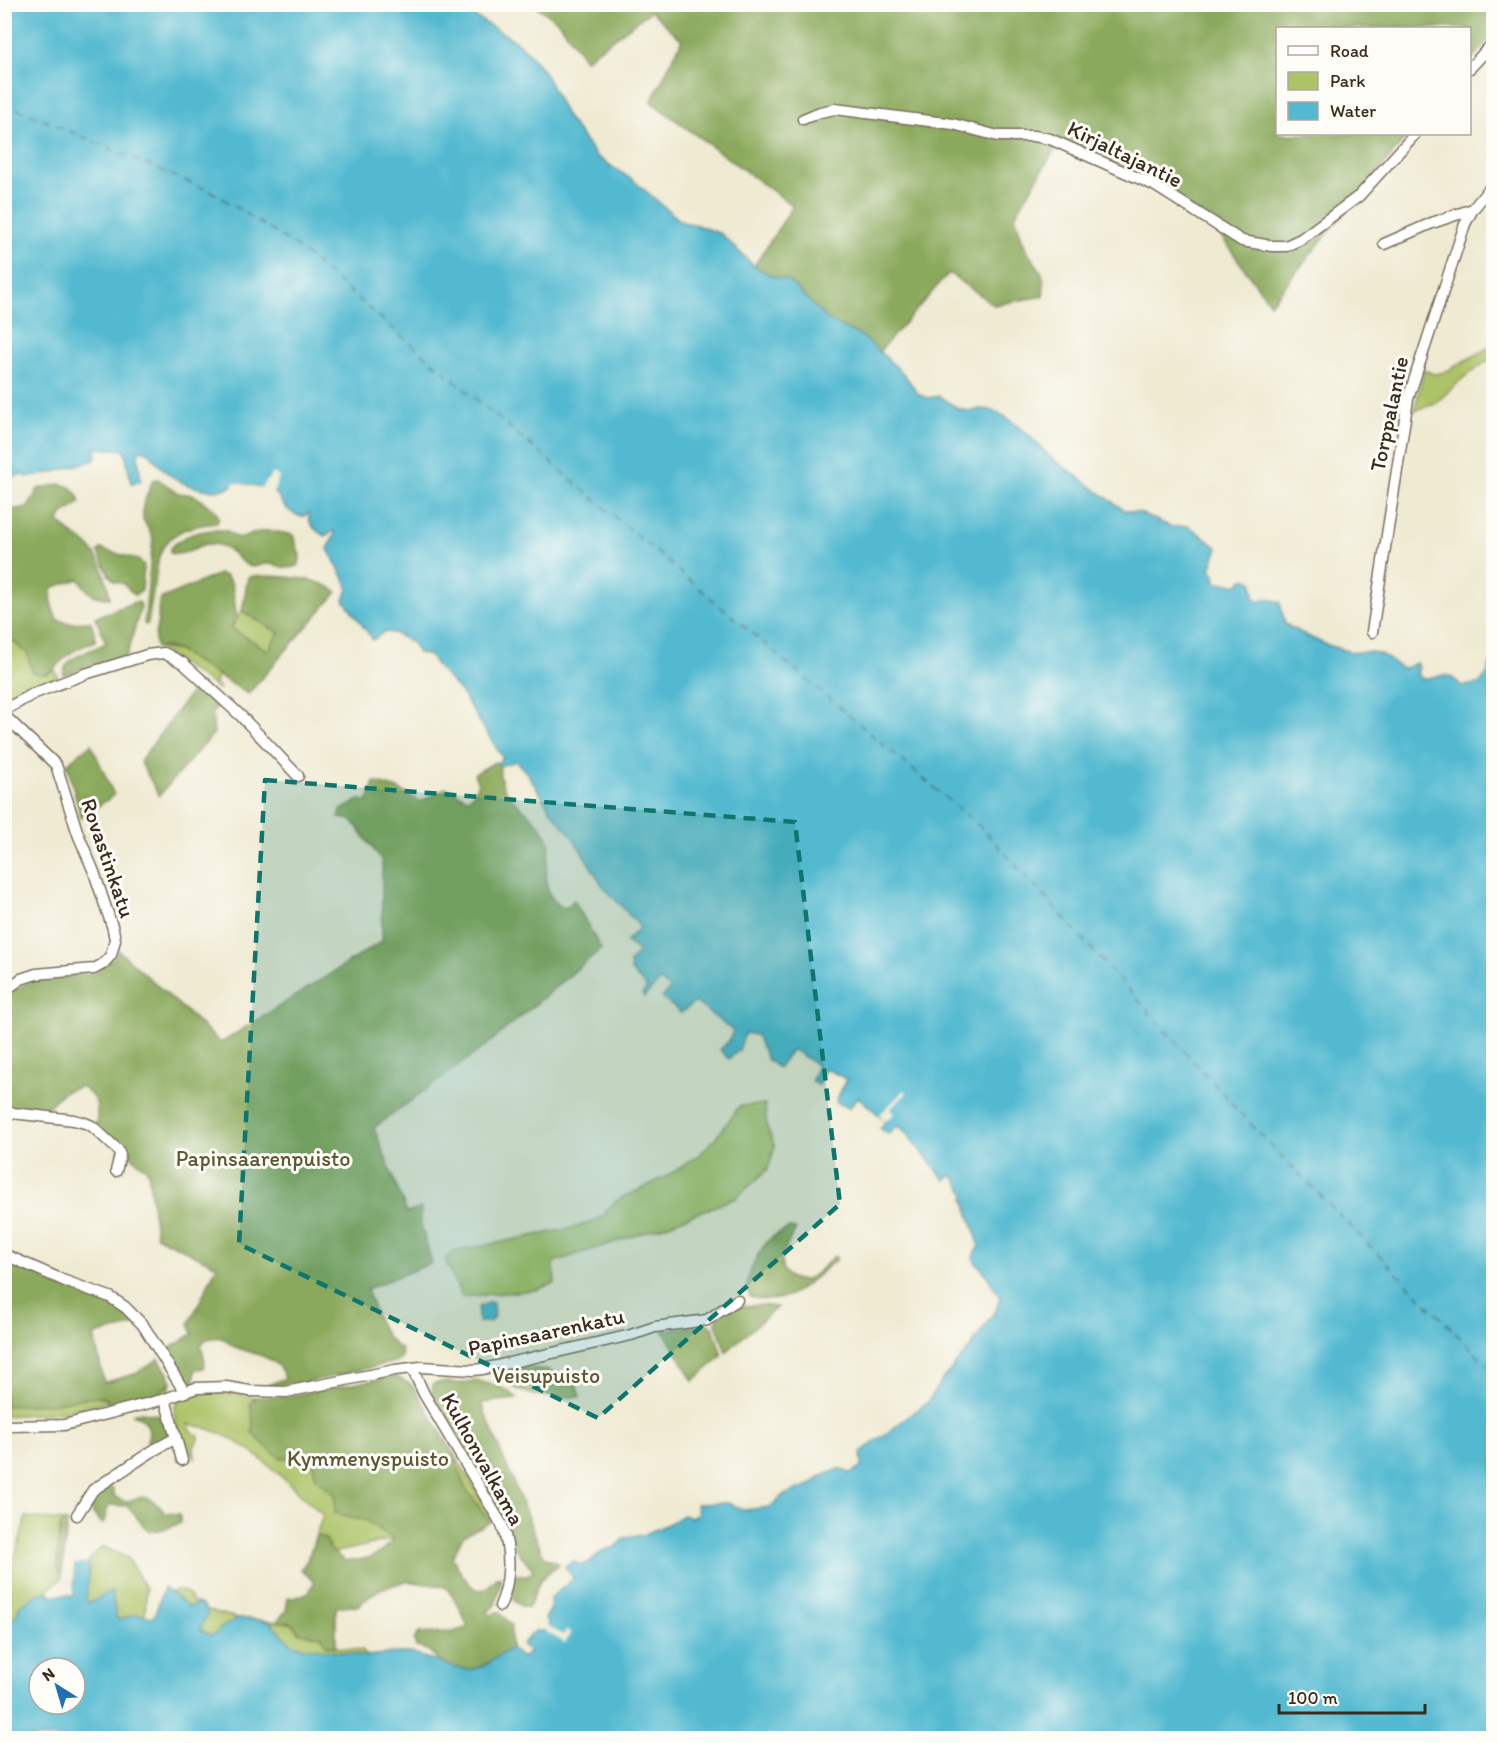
<svg xmlns="http://www.w3.org/2000/svg" width="1498" height="1743" viewBox="0 0 1498 1743" font-family="Itim,sans-serif">
<style>
.green{fill:#adc368;stroke:#747643;stroke-width:1.5}
.forest{fill:#8aa95c;stroke:#626a3d;stroke-width:1.5}
.water{fill:#52b9d0;stroke:#467277;stroke-width:1.5;fill-rule:evenodd}
.pier{fill:#efead2}
.lines{fill:none;stroke-linecap:round;stroke-linejoin:round}
.ferry{stroke:#435c5c;stroke-width:1.5;stroke-dasharray:8 6;stroke-linecap:butt}
.minor-casing{stroke:#7a6d5d;stroke-width:13}
.minor{stroke:#fff;stroke-width:10}
.marked{fill:#0f766e;fill-opacity:0.2;stroke:#0f766e;stroke-width:4.5;stroke-dasharray:12 8;stroke-linejoin:round}
.labels{text-anchor:middle;dominant-baseline:central;stroke-width:6;stroke-linejoin:round;paint-order:stroke}
.street-label{font-size:22px;fill:#3b2a1e;stroke:#fdfcf7}
.park-label{font-size:22px;fill:#5d5834;stroke:#fdfcf7}
</style>
<rect width="100%" height="100%" fill="#fdfcf7"/>
<filter id="ink" filterUnits="userSpaceOnUse"><feTurbulence type="fractalNoise" baseFrequency=".0167" numOctaves="2"/><feDisplacementMap in="SourceGraphic" scale="12" xChannelSelector="R" yChannelSelector="G"/><feConvolveMatrix kernelMatrix="1 2 1 2 8 2 1 2 1" color-interpolation-filters="sRGB"/></filter>
<filter id="wash" filterUnits="userSpaceOnUse"><feTurbulence type="fractalNoise" baseFrequency=".008" numOctaves="4" result="noise"/><feDisplacementMap in="SourceGraphic" scale="24" xChannelSelector="R" yChannelSelector="G"/><feGaussianBlur stdDeviation="1.35" result="paint"/><feColorMatrix in="noise" values="0 0 0 0 0 0 0 0 0 0 0 0 0 0 0 0 0 1.4 0 .05"/><feComposite in="paint" operator="in"/></filter>
<g filter="url(#wash)">
<rect width="100%" height="100%" fill="#efead2"/>
<g class="green">
<polygon points="1493,345 1493,357 1462,379 1437,402 1414,411 1424,370 1434,374 1445,372"/>
<polygon points="4,567 58,677 53,681 41,684 5,703"/>
<polygon points="242,611 279,633 268,651 231,628"/>
<polygon points="156,647 179,651 219,676 214,683 220,690"/>
<path d="M 765,1105 L 767,1127 L 775,1147 L 768,1169 L 736,1198 L 664,1226 L 554,1262 L 555,1283 L 536,1290 L 462,1297 L 445,1260 L 452,1252 L 577,1227 L 604,1216 C 612,1196 637,1193 653,1183 C 669,1175 687,1164 701,1153 C 716,1139 728,1123 739,1106 Z"/>
<polygon points="159,1359 172,1381 169,1390 166,1394 75,1418 72,1417 154,1396 164,1388 63,1412 5,1416 4,1378 79,1389 135,1374"/>
<path d="M 220,1392 L 258,1397 L 253,1399 L 453,1452 L 494,1520 L 490,1522 L 482,1512 L 479,1519 L 308,1559 L 323,1515 C 283,1480 244,1432 188,1424 L 192,1431 L 199,1437 L 194,1447 L 195,1459 C 190,1453 188,1442 184,1438 C 178,1430 177,1429 175,1418 C 169,1391 202,1393 220,1392 Z"/>
<polygon points="26,1517 64,1521 61,1523 57,1554 59,1572 62,1573 62,1578 49,1589 51,1612 39,1668 4,1674 5,1621 9,1622 10,1619 10,1575"/>
<polygon points="102,1546 128,1558 146,1589 145,1625 76,1642 89,1567 86,1564"/>
<path d="M 176,1590 C 185,1590 189,1593 193,1602 L 200,1604 L 194,1609 L 197,1626 L 207,1610 L 237,1618 L 291,1623 L 300,1633 L 322,1636 L 327,1646 L 362,1650 L 372,1662 L 232,1654 L 166,1618 L 170,1592 Z"/>
</g>
<g class="forest">
<path d="M 1493,4 L 1494,33 L 1470,61 L 1470,28 L 1278,28 L 1278,134 L 1409,134 L 1270,304 L 1207,217 L 1061,139 L 1015,216 C 1019,227 1021,239 1026,248 C 1037,269 1047,269 1043,296 L 994,305 L 949,273 L 879,352 L 863,337 L 829,321 L 789,282 L 772,276 L 754,266 L 793,206 L 651,102 L 682,40 L 651,11 L 585,60 L 560,23 L 534,5 Z"/>
<path d="M 158,479 L 178,493 L 194,495 L 215,510 L 219,518 L 217,523 C 192,525 168,531 159,556 L 148,623 L 146,625 L 144,624 L 153,538 L 143,519 L 143,505 L 153,480 Z"/>
<path d="M 60,484 C 72,486 77,491 80,503 L 62,515 L 59,521 C 66,532 75,535 84,542 C 100,554 107,580 110,598 C 94,598 87,593 79,579 L 51,588 L 52,607 L 57,619 C 70,626 77,621 91,622 L 95,634 L 95,641 C 86,645 76,649 68,655 C 55,665 53,680 32,672 L 27,652 L 22,650 L 15,642 L 5,641 L 5,510 L 10,510 L 28,507 L 38,489 Z"/>
<path d="M 212,530 L 226,530 C 242,545 245,534 263,531 C 272,530 283,533 293,535 L 300,556 L 299,565 C 283,572 281,564 268,564 C 259,564 253,570 245,564 C 235,557 228,546 215,544 C 199,541 186,558 170,553 L 170,549 C 181,536 195,532 212,530 Z"/>
<polygon points="101,549 139,560 144,566 142,590 135,595 122,583 114,581 109,575 98,552"/>
<path d="M 219,574 L 226,576 L 232,584 L 237,618 L 231,628 L 268,651 L 279,633 L 242,611 L 248,577 L 255,576 C 283,577 314,575 337,592 L 248,694 L 179,651 L 166,647 L 156,648 C 153,634 157,631 158,618 C 159,610 157,606 160,599 Z"/>
<path d="M 135,602 L 140,603 L 141,607 L 127,655 L 63,675 C 65,655 91,652 106,643 L 95,617 Z"/>
<polygon points="197,682 214,695 217,707 212,713 214,733 159,796 140,761 192,691 190,687"/>
<polygon points="91,744 114,795 81,818 67,764"/>
<path d="M 495,762 L 500,766 C 495,800 540,812 549,841 C 551,846 548,853 548,859 C 545,880 544,896 563,908 L 568,906 L 574,900 L 601,949 L 487,1045 L 374,1128 L 407,1213 L 421,1208 L 421,1225 L 432,1263 L 367,1289 C 375,1311 380,1337 401,1349 L 402,1357 L 399,1361 L 304,1383 L 266,1386 L 285,1378 C 277,1353 250,1355 231,1345 C 228,1343 227,1340 224,1339 C 218,1336 211,1338 205,1340 L 201,1346 L 205,1361 L 204,1368 L 195,1370 L 195,1384 L 185,1382 L 168,1357 L 167,1350 L 193,1334 L 189,1324 L 217,1266 L 156,1236 L 148,1171 L 96,1125 C 99,1104 98,1100 81,1086 L 63,1092 L 43,1112 L 5,1107 L 5,1001 L 13,990 L 34,980 L 96,973 L 117,954 L 118,950 L 221,1043 L 382,941 L 382,861 L 352,820 L 339,818 L 341,810 L 359,800 L 368,801 L 374,782 L 398,789 L 420,802 L 446,788 L 467,798 L 473,794 L 478,783 L 474,774 Z"/>
<path d="M 790,1228 L 796,1229 C 789,1242 770,1267 791,1278 C 795,1280 800,1281 805,1280 C 816,1276 826,1264 834,1256 L 837,1259 C 808,1281 790,1309 750,1297 C 741,1281 758,1252 769,1240 C 775,1234 782,1231 790,1228 Z"/>
<polygon points="4,1257 114,1305 137,1325 94,1335 104,1383 135,1374 159,1359 170,1377 169,1385 154,1396 110,1407 106,1398 97,1396 50,1404 5,1406"/>
<polygon points="762,1305 777,1307 726,1352 716,1324 717,1318 732,1307"/>
<polygon points="708,1324 713,1327 722,1356 693,1381 663,1330"/>
<path d="M 518,1368 L 546,1369 L 570,1381 L 576,1382 L 580,1397 C 554,1398 521,1398 502,1378 L 504,1374 Z"/>
<path d="M 395,1376 L 412,1385 L 417,1393 L 453,1452 L 464,1486 L 490,1522 L 463,1536 L 452,1558 C 459,1567 470,1595 484,1589 C 489,1587 494,1580 499,1577 L 502,1580 L 495,1605 L 488,1612 L 491,1616 L 496,1612 L 500,1613 L 511,1625 L 511,1648 C 487,1665 470,1678 440,1662 C 435,1659 435,1655 430,1652 C 427,1649 420,1648 416,1647 L 414,1640 L 419,1633 L 453,1632 L 468,1627 L 459,1606 L 446,1587 L 407,1581 L 380,1589 L 357,1606 L 336,1607 L 336,1646 L 326,1646 L 322,1636 L 300,1633 L 291,1623 L 277,1621 L 286,1611 L 288,1597 L 295,1598 L 309,1592 L 314,1582 L 301,1569 L 308,1559 L 316,1535 L 326,1539 L 330,1549 L 345,1561 C 366,1560 381,1557 393,1539 L 365,1520 L 349,1518 L 335,1513 L 335,1494 L 316,1478 L 311,1457 L 281,1458 L 271,1451 L 252,1433 L 253,1421 L 250,1403 L 258,1397 L 283,1397 Z"/>
<path d="M 474,1380 C 489,1384 507,1386 517,1399 L 481,1403 L 544,1557 L 559,1564 L 540,1580 L 529,1607 L 523,1607 L 515,1602 L 509,1591 L 513,1575 L 527,1575 L 533,1572 L 531,1567 L 517,1550 L 507,1527 L 447,1423 L 432,1393 L 433,1384 C 446,1378 459,1388 474,1380 Z"/>
<path d="M 142,1412 L 163,1416 L 169,1433 L 164,1440 L 153,1444 L 147,1441 C 152,1428 146,1417 132,1414 Z"/>
<path d="M 108,1486 L 113,1490 L 115,1497 L 126,1502 C 146,1492 152,1498 166,1513 L 179,1514 L 181,1523 L 168,1528 L 149,1532 L 127,1506 L 109,1505 L 103,1524 C 85,1509 87,1497 108,1486 Z"/>
<polygon points="64,1521 67,1522 67,1525 62,1573 59,1572 57,1554 61,1523"/>
</g>
<g class="water">
<path d="M 5,5 L 461,5 L 477,18 L 513,39 L 531,55 L 545,73 L 567,117 L 597,157 L 633,180 L 682,222 L 694,224 L 721,234 L 754,266 L 772,276 L 789,281 L 829,321 L 863,337 L 904,374 L 919,395 L 928,398 L 939,396 L 959,409 L 970,411 L 980,409 L 991,410 L 1004,416 L 1026,432 L 1049,456 L 1124,510 L 1140,513 L 1172,527 L 1189,526 L 1218,548 L 1210,569 L 1215,574 L 1216,583 L 1239,584 L 1245,578 L 1253,581 L 1254,597 L 1260,602 L 1265,598 L 1280,602 L 1285,624 C 1306,636 1329,648 1353,652 C 1361,653 1369,651 1377,653 C 1387,655 1393,665 1404,669 L 1416,663 L 1419,667 L 1417,673 L 1422,679 C 1442,676 1446,670 1462,686 L 1479,684 L 1487,674 L 1493,659 L 1493,1738 L 5,1738 L 5,1621 L 10,1622 L 17,1615 L 19,1606 L 39,1593 L 49,1592 L 49,1595 L 73,1595 L 74,1564 L 86,1564 L 89,1567 L 86,1601 L 89,1603 C 98,1601 103,1592 112,1592 L 116,1617 L 120,1620 L 136,1614 L 154,1617 L 164,1588 L 190,1607 L 197,1603 L 204,1606 L 208,1614 L 201,1627 L 202,1631 L 210,1635 L 216,1634 L 220,1629 L 237,1618 L 259,1620 L 270,1622 L 292,1644 L 303,1647 L 367,1656 L 394,1653 L 411,1653 L 456,1668 L 470,1670 L 484,1666 L 511,1648 L 522,1658 L 529,1652 L 522,1644 L 535,1631 L 546,1631 L 549,1624 L 545,1618 L 551,1609 L 550,1598 L 574,1578 L 565,1567 L 574,1561 L 580,1565 L 588,1563 L 604,1550 L 616,1547 L 624,1538 L 643,1535 L 668,1524 L 683,1515 L 691,1518 L 698,1514 L 696,1504 L 728,1503 L 744,1510 L 770,1507 L 782,1496 L 812,1484 L 820,1477 L 839,1469 L 850,1473 L 862,1467 L 861,1452 L 928,1402 L 941,1381 L 970,1348 L 997,1308 L 1000,1297 L 984,1271 L 974,1261 L 975,1251 L 980,1248 L 964,1198 L 966,1195 L 953,1175 L 945,1180 L 899,1125 L 888,1134 L 880,1128 L 886,1121 L 858,1097 L 849,1108 L 836,1102 L 846,1079 L 825,1068 L 818,1085 L 812,1081 L 817,1065 L 792,1049 L 778,1068 L 767,1059 L 756,1035 L 745,1033 L 739,1050 L 729,1059 L 720,1050 L 729,1041 L 733,1031 L 695,1002 L 681,1013 L 662,998 L 670,989 L 660,981 L 644,997 L 642,994 L 647,988 L 631,971 L 630,962 L 639,951 L 626,942 L 640,927 L 602,885 L 572,836 L 551,811 L 529,776 L 516,761 L 500,766 L 497,763 L 503,758 L 460,691 L 438,668 L 431,657 L 424,654 L 418,653 L 412,643 L 394,633 L 384,632 L 373,640 L 344,600 L 348,589 L 347,584 L 328,549 L 335,533 L 334,531 L 325,536 C 316,531 307,524 309,513 L 302,517 C 291,513 281,506 278,495 L 261,488 L 234,482 L 229,488 C 204,494 178,485 160,466 C 153,459 151,450 140,450 L 138,455 L 141,482 L 131,483 L 125,450 L 97,448 L 95,460 L 54,472 L 26,477 L 22,474 C 14,475 12,480 5,481 ZM 39,1668 L 75,1668 L 75,1704 L 39,1704 Z"/>
<polygon points="490,1302 493,1303 494,1318 489,1322 478,1322 478,1307"/>
</g>
<g class="pier">
<polygon points="273,473 279,477 272,496 260,490 233,485 234,482 261,488"/>
<polygon points="905,1090 907,1093 890,1109 894,1114 886,1121 879,1115"/>
<polygon points="74,1561 86,1561 86,1564 74,1564 73,1595 70,1595 71,1564"/>
<polygon points="547,1626 563,1635 566,1630 571,1633 565,1643 544,1630"/>
</g>
<g class="lines">
<polyline class="ferry" points="4,103 214,193 297,247 984,830 1255,1129 1494,1372"/>
</g>
</g>
<g filter="url(#ink)">
<g class="lines">
<defs>
<g id="minor">
<polyline points="1470,68 1494,42"/>
<polyline points="803,119 820,112 835,109 953,124 998,136 1034,136 1050,139 1154,185 1242,241 1272,246 1286,246 1301,239 1359,196 1415,134"/>
<polyline points="1384,244 1432,223 1473,209"/>
<polyline points="1372,632 1408,399 1465,224 1473,209 1494,183"/>
<polyline points="4,710 35,693 85,674 147,655 164,653 183,663 241,716 298,776"/>
<polyline points="4,715 56,765 78,834 94,872 113,929 115,940 111,955 103,964 94,969 36,974 21,979 4,991"/>
<polyline points="4,1112 74,1120 85,1123 92,1126 118,1150 120,1155 116,1171"/>
<polyline points="4,1253 8,1256 65,1281 110,1297 125,1307 143,1325 184,1391"/>
<path d="M 412,1368 L 424,1394 L 502,1525 C 511,1551 511,1581 500,1606"/>
<polyline points="165,1399 182,1460"/>
<polyline points="4,1426 64,1425 165,1399 196,1388 226,1387 250,1391 286,1392 395,1370 421,1367 473,1370 483,1369 631,1335 655,1327 707,1320 737,1300"/>
<polyline points="77,1515 93,1490 154,1450 176,1438"/>
</g>
</defs>
<use href="#minor" class="minor-casing"/>
<use href="#minor" class="minor"/>
</g>
</g>
<path class="marked" d="M 265,780 L 795,822 L 840,1204 L 598,1418 L 239,1244 Z"/>
<g class="labels">
<g class="street-label">
<text transform="translate(1125 154) rotate(26)">Kirjaltajantie</text>
<text transform="translate(1389 414) rotate(-78)">Torppalantie</text>
<text transform="translate(108 858) rotate(71)">Rovastinkatu</text>
<text transform="translate(546 1332) rotate(-12)">Papinsaarenkatu</text>
<text transform="translate(483 1459) rotate(61)">Kulhonvalkama</text>
</g>
<g class="park-label">
<text x="263" y="1158">Papinsaarenpuisto</text>
<text x="546" y="1375">Veisupuisto</text>
<text x="368" y="1458">Kymmenyspuisto</text>
</g>
</g>
<rect width="1498" height="1743" fill="none" stroke="#fdfcf7" stroke-width="24"/>
<rect x="1276" y="27" width="195" height="108" fill="#fdfcf7" stroke="#afa8a0" stroke-width="1.5"/>
<rect x="1288" y="46" width="30" height="9" fill="#ffffff" stroke="#afa8a0" stroke-width="1.5"/>
<text x="1330" y="57" font-size="18" fill="#3b2a1e">Road</text>
<rect x="1288" y="72" width="30" height="18" fill="#adc368" stroke="#afa8a0" stroke-width="1.5"/>
<text x="1330" y="87" font-size="18" fill="#3b2a1e">Park</text>
<rect x="1288" y="102" width="30" height="18" fill="#52b9d0" stroke="#afa8a0" stroke-width="1.5"/>
<text x="1330" y="117" font-size="18" fill="#3b2a1e">Water</text>
<g transform="translate(57 1686) rotate(323)"><circle r="28" fill="#fdfcf7" stroke="#afa8a0" stroke-width="1.5"/>
<path d="M0-4.5L10 22L0 15L-10 22Z" fill="#1f6fb2"/>
<text y="-9" font-size="16" font-weight="bold" text-anchor="middle" fill="#3b2a1e">N</text>
</g>
<path d="M1279 1704v9h146v-9" fill="none" stroke="#3b2a1e" stroke-width="3"/>
<text x="1288" y="1704" font-size="18" fill="#3b2a1e" stroke="#fdfcf7" stroke-width="4.5" paint-order="stroke">100 m</text>
</svg>
